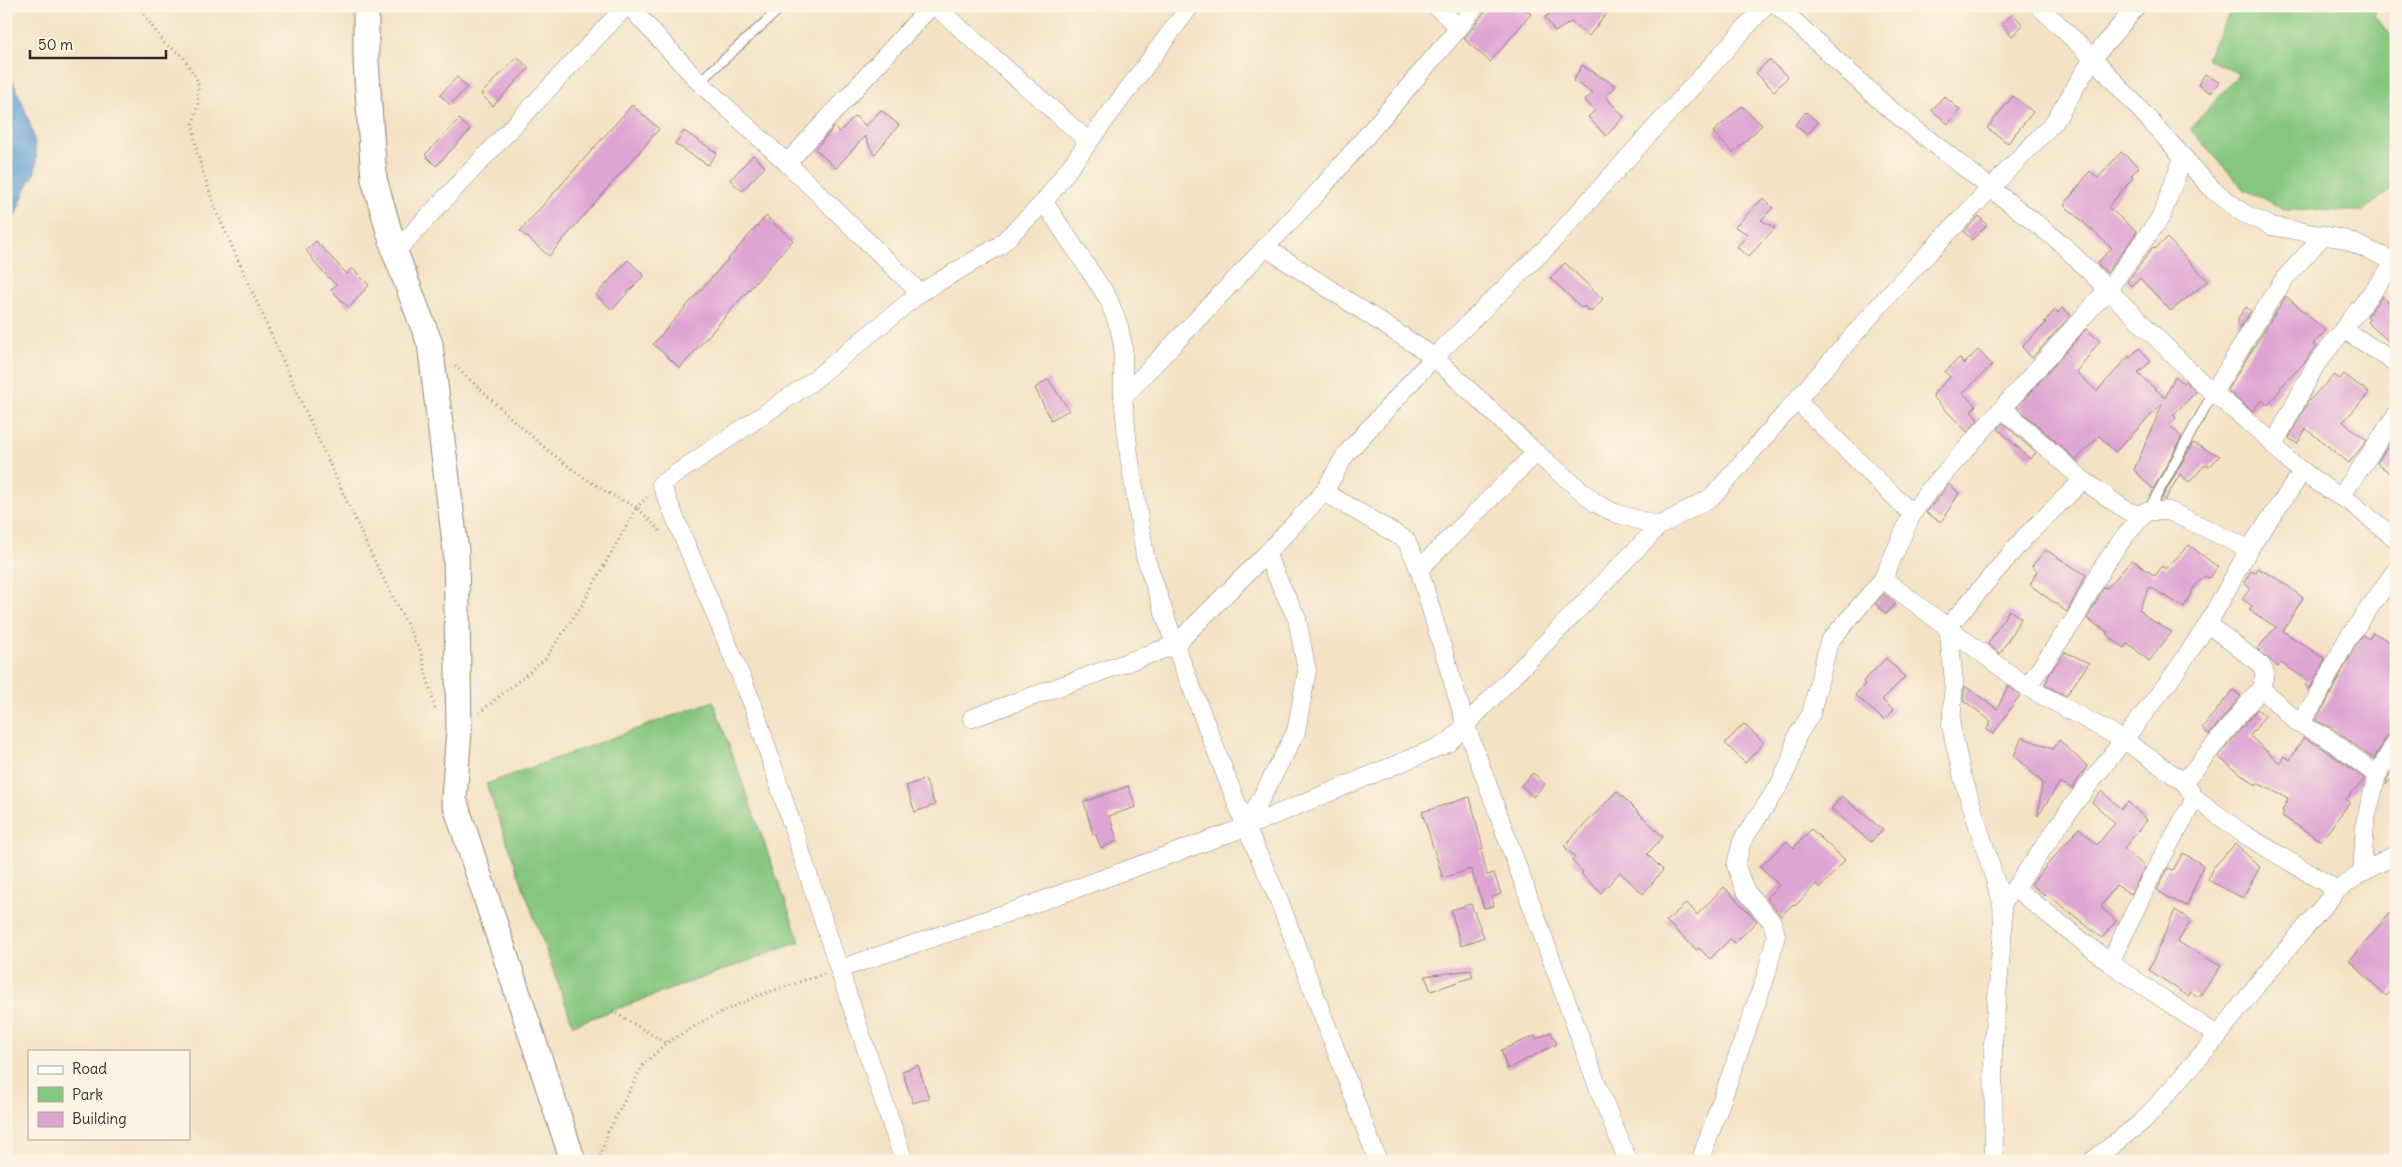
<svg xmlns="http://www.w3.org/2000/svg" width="2402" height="1167" viewBox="0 0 2402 1167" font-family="Delius,sans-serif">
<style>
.green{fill:#84c67e;stroke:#587854}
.water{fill:#67a1d6;stroke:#496680}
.building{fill:#dea4d3}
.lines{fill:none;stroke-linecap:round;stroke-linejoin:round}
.lane-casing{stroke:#908678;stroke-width:11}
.street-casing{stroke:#908678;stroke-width:19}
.secondary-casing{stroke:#908678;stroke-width:27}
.path{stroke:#908678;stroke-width:3;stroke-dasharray:1 4;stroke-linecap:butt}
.lane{stroke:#fff;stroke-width:9}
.street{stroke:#fff;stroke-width:18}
.secondary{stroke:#fff;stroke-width:25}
</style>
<rect width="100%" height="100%" fill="#fcf5e5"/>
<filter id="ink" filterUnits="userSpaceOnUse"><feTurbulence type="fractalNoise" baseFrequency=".02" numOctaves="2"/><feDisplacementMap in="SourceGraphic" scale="10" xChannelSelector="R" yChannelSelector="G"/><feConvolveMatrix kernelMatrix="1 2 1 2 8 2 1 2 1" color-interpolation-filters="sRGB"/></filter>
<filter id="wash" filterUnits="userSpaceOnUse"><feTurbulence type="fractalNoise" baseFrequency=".0096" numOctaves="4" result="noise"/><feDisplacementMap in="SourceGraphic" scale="20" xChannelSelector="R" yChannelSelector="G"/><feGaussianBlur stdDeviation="1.12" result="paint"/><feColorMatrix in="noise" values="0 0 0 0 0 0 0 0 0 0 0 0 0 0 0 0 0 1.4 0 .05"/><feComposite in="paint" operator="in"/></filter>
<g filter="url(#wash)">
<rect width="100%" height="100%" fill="#f4e2c5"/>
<g class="green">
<polygon points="2234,6 2377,6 2374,16 2396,41 2396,185 2364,211 2286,210 2244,189 2190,129 2239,74 2206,58"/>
<polygon points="713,701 800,942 573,1025 486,784"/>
</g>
<path class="water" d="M 6,66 C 18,93 42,141 35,171 C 34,177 29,182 26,188 C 19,205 18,214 6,230 Z"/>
<g id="blocks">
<g class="building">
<polygon points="1489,6 1522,6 1531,14 1490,62 1464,39"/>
<polygon points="1561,6 1612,6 1589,36 1571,22 1555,32 1545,17"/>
<polygon points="2013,14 2023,25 2012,36 2002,24"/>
<polygon points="517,57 529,68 493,106 481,94"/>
<polygon points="1769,60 1788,77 1774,91 1756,73"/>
<polygon points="1582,65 1616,86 1606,97 1624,117 1606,136 1588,117 1595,111 1585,100 1593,93 1573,81"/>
<polygon points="2205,74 2219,82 2211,93 2198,85"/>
<polygon points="457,77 467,87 450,105 440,95"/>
<polygon points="1944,96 1960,110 1948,124 1932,110"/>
<polygon points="2013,96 2033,112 2008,143 1987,128"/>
<polygon points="632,105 659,129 549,256 520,231"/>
<polygon points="1742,106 1762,125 1733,153 1713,132"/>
<polygon points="881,110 899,125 874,155 865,136 836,168 815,149 834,127 839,132 855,116 866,126"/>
<polygon points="1806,112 1818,122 1807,135 1795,125"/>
<polygon points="459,119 470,130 436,166 425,155"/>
<polygon points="684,131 717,153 708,165 675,144"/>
<polygon points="2121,152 2139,167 2131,176 2133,178 2108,207 2137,232 2107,273 2097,263 2112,248 2064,205 2090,171 2098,178"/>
<polygon points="753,155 765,167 742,191 730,180"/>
<polygon points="1763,198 1773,208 1761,220 1775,228 1748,257 1737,247 1748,234 1735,227"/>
<polygon points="766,216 793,240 680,368 653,344"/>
<polygon points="1979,216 1987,225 1972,240 1964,232"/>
<polygon points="2167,238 2208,281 2171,311 2140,278 2131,286 2127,282 2153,247 2155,249"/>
<polygon points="316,241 347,274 352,268 369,285 349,308 331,290 336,285 318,267 306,250"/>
<polygon points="628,260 644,275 612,310 596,295"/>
<polygon points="1565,263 1603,299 1591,312 1584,306 1582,308 1550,278"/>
<polygon points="2286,296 2326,331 2313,344 2316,346 2306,361 2280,388 2281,389 2268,405 2262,400 2252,411 2227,390"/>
<polygon points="2382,296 2396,309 2396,348 2367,322 2370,319 2367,316"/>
<polygon points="2246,307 2251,311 2241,327 2238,324 2238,318"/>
<polygon points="2062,308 2071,315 2032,358 2022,347 2046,323 2044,322 2055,310 2058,313"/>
<polygon points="2086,329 2100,341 2076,372 2097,391 2129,356 2130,358 2139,348 2151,361 2138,373 2165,398 2175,376 2183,383 2185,381 2196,392 2173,415 2176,418 2169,425 2182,437 2153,489 2134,470 2163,403 2115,452 2099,436 2076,460 2017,407"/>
<polygon points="1978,350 1992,365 1963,393 1976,406 1971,411 1978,420 1967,432 1933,397 1934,393 1950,377 1945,372 1959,358 1964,364"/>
<polygon points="2344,374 2369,393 2343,422 2367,440 2349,463 2306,429 2297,444 2289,438 2308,402 2334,375 2340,379"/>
<polygon points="1048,379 1069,410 1051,420 1035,388"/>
<polygon points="2003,423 2036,453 2030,459 1998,429"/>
<polygon points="2396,434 2396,478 2377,463"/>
<polygon points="2193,443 2220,456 2209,467 2205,465 2189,482 2180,474 2165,500 2162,498"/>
<polygon points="1949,484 1959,493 1941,522 1926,513"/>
<polygon points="2189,545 2218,567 2209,578 2205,576 2194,587 2184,607 2150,587 2139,609 2148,618 2172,632 2149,661 2128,643 2124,648 2106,634 2108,632 2087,619 2104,587 2107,588 2132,560 2155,576 2162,566 2166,569"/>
<polygon points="2046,550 2086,575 2067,612 2030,585 2037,571 2032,566"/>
<polygon points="2258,568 2283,582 2303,598 2283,631 2325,659 2310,689 2305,685 2309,681 2281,663 2278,667 2257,649 2276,627 2249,610 2252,606 2242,599 2250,589 2244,582 2251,571 2256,572"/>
<polygon points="1884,594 1896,604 1886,614 1875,604"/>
<polygon points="2009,610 2021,618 2000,654 1988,644"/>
<polygon points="2373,632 2396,646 2396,731 2387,736 2374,759 2332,728 2315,720 2325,705 2355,646 2363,635 2369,639"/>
<polygon points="2065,652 2089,663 2066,696 2045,685 2050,673"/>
<polygon points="1886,658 1905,677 1882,700 1894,710 1884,720 1855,695 1865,684 1863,682"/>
<polygon points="1965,686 1997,709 2008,686 2020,695 1993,734 1987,730 1991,721 1963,700"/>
<polygon points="2233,690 2241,696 2209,735 2202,728"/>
<polygon points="2257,709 2265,716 2250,736 2280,763 2284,756 2290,760 2303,738 2320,746 2365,779 2346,799 2350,802 2321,841 2282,816 2284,812 2282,811 2288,798 2257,783 2256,785 2218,757"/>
<polygon points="1744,724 1764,743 1745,763 1725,743"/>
<polygon points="2022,737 2053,749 2059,740 2087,766 2072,789 2060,782 2038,816 2042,782 2014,756"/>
<polygon points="2396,764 2396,773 2386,785 2387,779"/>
<polygon points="1533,773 1545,784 1533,797 1521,785"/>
<polygon points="925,779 935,805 915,812 906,786"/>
<polygon points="1128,786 1136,807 1109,816 1118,841 1101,848 1095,833 1093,834 1084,802"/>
<polygon points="1617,791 1663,837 1647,854 1663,870 1643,894 1620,872 1601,893 1581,874 1583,872 1572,861 1575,857 1564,846"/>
<polygon points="2102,791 2121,809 2128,802 2147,820 2124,848 2145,867 2131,894 2116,885 2101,907 2116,921 2102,938 2047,894 2045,896 2031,884 2079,828 2097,845 2115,823 2092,802"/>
<polygon points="1842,796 1883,830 1871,842 1831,809"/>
<polygon points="1470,797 1483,848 1481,849 1487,875 1494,873 1501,894 1492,897 1494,906 1484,908 1471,869 1443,878 1422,812"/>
<polygon points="1811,829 1845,860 1820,888 1816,884 1795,906 1793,904 1781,916 1766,898 1779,885 1760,867 1787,841 1794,848"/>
<polygon points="2235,844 2260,867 2243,898 2208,880 2212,869"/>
<polygon points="2183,853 2203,865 2187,906 2169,898 2157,890 2168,868 2173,870"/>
<polygon points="1724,887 1757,921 1735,943 1730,939 1710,959 1699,948 1697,950 1666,921 1687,903 1697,915"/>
<polygon points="1471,904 1484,937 1461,946 1451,910"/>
<polygon points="2396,906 2396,985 2386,996 2349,960"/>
<polygon points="2175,910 2191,920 2178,942 2221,966 2199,997 2191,992 2188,996 2149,970"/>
<polygon points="1471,970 1473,977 1431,991 1425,976"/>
<polygon points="1551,1032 1557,1044 1507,1069 1501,1050 1535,1036 1536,1039"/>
<polygon points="918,1065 929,1098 913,1103 902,1071"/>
</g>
</g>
</g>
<g filter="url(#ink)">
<use href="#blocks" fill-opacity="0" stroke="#908678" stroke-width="1"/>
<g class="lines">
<defs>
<g id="lane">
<polyline points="699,82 783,6"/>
<polyline points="2148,511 2213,393"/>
</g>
<g id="street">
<polyline points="629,6 699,82 787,163 920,293"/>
<polyline points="935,6 1088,141"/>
<polyline points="1436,6 1459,28"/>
<polyline points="1778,6 1887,107 2061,243 2203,384 2263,434 2291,463 2329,490 2350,502 2396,539"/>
<polyline points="2039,6 2093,58 2213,190 2243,213 2271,226 2344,239 2396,262"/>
<polyline points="787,163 931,6"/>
<polyline points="1044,202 1108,298 1119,327 1123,346 1123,397 1129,455 1145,556 1175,645 1246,827 1278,898 1378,1161"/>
<polyline points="1265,247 1434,357 1536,453 1597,504 1615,513 1659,526"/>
<polyline points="395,252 626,6"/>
<polyline points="2343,329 2396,363"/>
<polyline points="2213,393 2270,300 2286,277 2324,235"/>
<polyline points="1123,397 1319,191 1459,28 1475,6"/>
<polyline points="1797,401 1912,514"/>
<polyline points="2003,409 2083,480 2127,511 2138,515 2147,511 2169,511 2249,549"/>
<polyline points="2274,444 2315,366 2396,261"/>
<polyline points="1324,492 1406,540 1419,569 1465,723 1598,1087 1628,1161"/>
<polyline points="2341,497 2396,415"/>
<polyline points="1419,569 1536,453"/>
<polyline points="1883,579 2027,687 2124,740 2184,782 2195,798 2242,833 2337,890"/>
<polyline points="2027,687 2076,617 2104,565 2124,537 2147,511"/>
<polyline points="2261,688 2299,724 2326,737 2377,775"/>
<polyline points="972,718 1175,645 1266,554 1324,492 1346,454 1434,357 1548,246 1765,6"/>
<polyline points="2299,724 2316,700 2346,641 2396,570"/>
<polyline points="2184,782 2261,688 2265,673 2261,665 2208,624"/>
<polyline points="1246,827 1296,732 1307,671 1297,619 1266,554"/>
<polyline points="2362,873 2365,823 2377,775 2396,742"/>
<polyline points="2015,888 2110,963 2218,1036"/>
<polyline points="2002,902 1962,775 1951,726 1954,681 1948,627 2025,537 2083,480"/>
<polyline points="2110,963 2149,881 2195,798"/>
<polyline points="839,969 1022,908 1246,827 1448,743 1659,526 1712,497 1892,291 2055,121 2093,58 2137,6"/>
<polyline points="904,1161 839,969 753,705 661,484 810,383 920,293 999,246 1044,202 1190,6"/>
<polyline points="1700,1161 1766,976 1776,935 1772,922 1748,894 1743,886 1736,865 1742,841 1780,784 1790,762 1797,736 1811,714 1829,642 1883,579 1912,514 1927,493 2109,288 2161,217 2183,158"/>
<polyline points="1994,1161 1993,1043 2003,928 2002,902 2015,888 2073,805 2170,680 2208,624 2249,549 2303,471"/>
<polyline points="2092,1161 2143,1121 2218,1036 2256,986 2337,890 2362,873 2396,854"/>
</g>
<polyline id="secondary" points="366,6 366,61 374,179 395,252 430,344 456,551 459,729 454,800 573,1161"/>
</defs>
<use href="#lane" class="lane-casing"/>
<use href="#street" class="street-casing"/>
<use href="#secondary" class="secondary-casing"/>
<g class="path">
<polyline points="138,6 164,43 182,55 198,81 198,105 193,124 197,153 215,208 304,408 371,554 420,650 436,712"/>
<path d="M 455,366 C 508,414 571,480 637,507 L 647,497"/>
<polyline points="479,713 545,659 582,605 637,507 660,531"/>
<polyline points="612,1011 666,1043 705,1020 757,996 824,974"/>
<polyline points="599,1161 607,1134 643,1065 666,1043"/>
</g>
<use href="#lane" class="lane"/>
<use href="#street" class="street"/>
<use href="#secondary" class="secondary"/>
</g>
</g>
<rect width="2402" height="1167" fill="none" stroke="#fcf5e5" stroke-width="25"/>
<rect x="28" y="1050" width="162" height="90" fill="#fcf5e5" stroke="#a8a49b"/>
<rect x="38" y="1066" width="25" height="8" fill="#ffffff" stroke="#a8a49b"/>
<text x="72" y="1074" font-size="15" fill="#2b2b2b">Road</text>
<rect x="38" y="1087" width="25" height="15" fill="#84c67e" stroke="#a8a49b"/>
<text x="72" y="1100" font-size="15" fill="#2b2b2b">Park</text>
<rect x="38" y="1112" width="25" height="15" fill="#dea4d3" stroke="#a8a49b"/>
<text x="72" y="1124" font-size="15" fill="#2b2b2b">Building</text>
<path d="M30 50v8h136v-8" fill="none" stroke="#2b2b2b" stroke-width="2.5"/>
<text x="38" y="50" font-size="15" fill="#2b2b2b" stroke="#fcf5e5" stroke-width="4" paint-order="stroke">50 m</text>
</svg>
